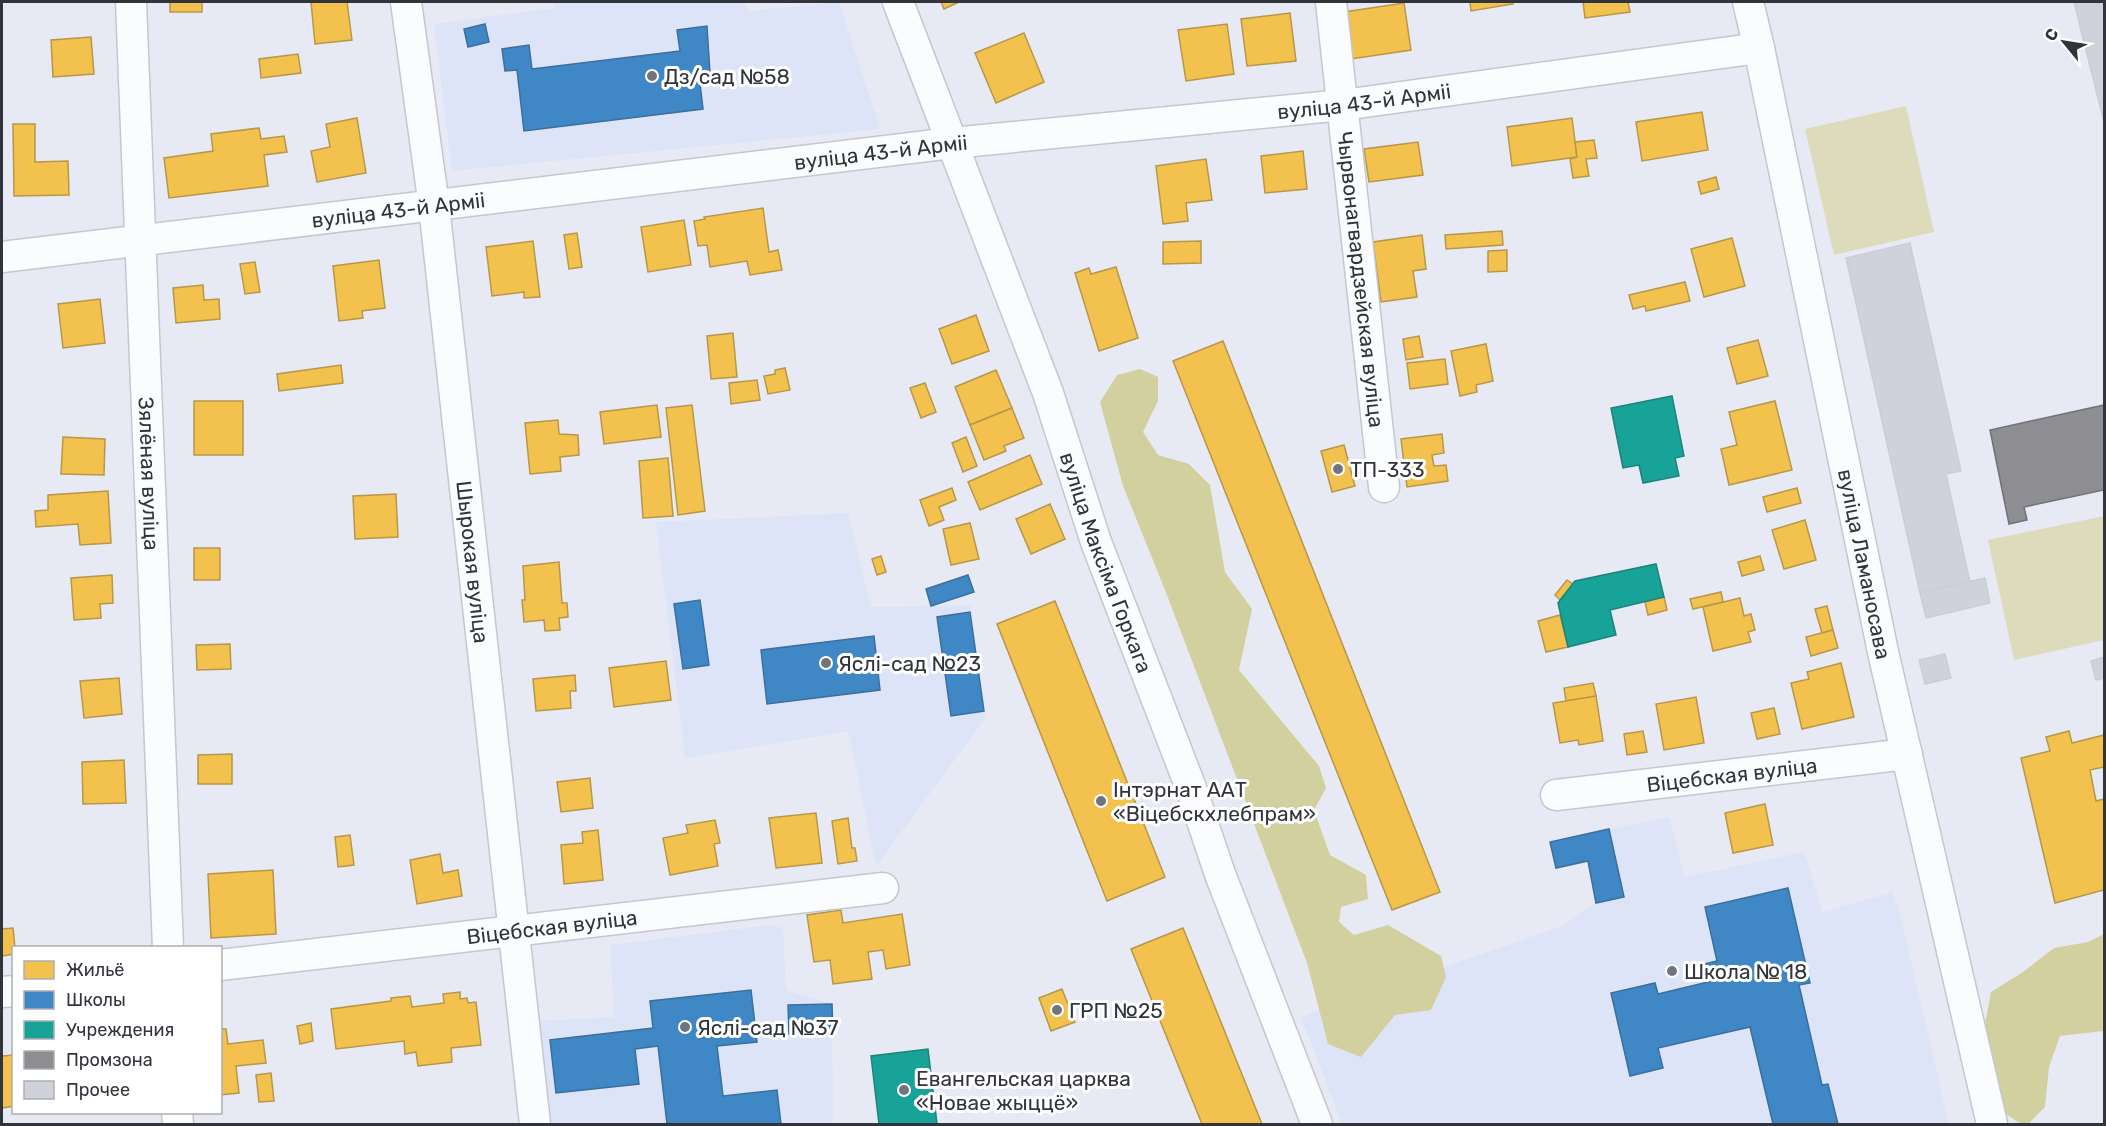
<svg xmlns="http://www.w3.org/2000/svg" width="2106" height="1126" viewBox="0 0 2106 1126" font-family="Rubik,sans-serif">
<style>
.built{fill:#dee4f7}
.green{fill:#dddbbc}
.forest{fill:#d3d09f}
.homes{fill:#f2c14e;stroke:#b89748;stroke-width:1.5}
.schools{fill:#3f88c5;stroke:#3b6f9c;stroke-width:1.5}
.public{fill:#17a398;stroke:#1f827c;stroke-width:1.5}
.industry{fill:#8d8d92;stroke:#717278;stroke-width:1.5}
.building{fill:#d0d2db;stroke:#ccced6;stroke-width:1.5}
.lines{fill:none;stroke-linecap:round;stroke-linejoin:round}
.minor-casing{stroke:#c5c7cf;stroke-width:33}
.minor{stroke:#fbfcfd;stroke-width:30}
.poi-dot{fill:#71747c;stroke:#fff;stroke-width:2}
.labels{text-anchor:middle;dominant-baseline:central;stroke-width:6;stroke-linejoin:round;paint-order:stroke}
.poi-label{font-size:21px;fill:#31343b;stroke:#fff;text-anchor:start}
.street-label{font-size:21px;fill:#31343b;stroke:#fff}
</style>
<rect width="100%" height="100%" fill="#e7eaf4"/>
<g class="built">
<polygon points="554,2 745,2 748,11 839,2 880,129 452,171 434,24 554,8"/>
<polygon points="848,513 871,607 971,605 985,719 876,866 848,731 685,758 656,522"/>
<polygon points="1669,817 1685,877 1804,852 1823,912 1893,892 1901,918 1949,1124 1342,1124 1301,1017 1562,926 1596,902 1588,861 1556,868 1550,842"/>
<polygon points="770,925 783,928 786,990 832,1004 833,1124 547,1124 536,1021 614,1017 610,945"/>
</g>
<g class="green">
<polygon points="1906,106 1934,232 1834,255 1805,129"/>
<polygon points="2104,516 2104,640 2014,660 1988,540"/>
</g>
<g class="forest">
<polygon points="1140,369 1158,377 1158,401 1143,432 1158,455 1189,464 1210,485 1225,572 1252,609 1239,670 1319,766 1326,788 1314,810 1330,855 1366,875 1368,899 1341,907 1339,922 1354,935 1388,925 1441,956 1446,977 1431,1010 1395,1015 1361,1057 1328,1044 1307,963 1165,590 1123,486 1100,402 1117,375"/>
<polygon points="2104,934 2104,1031 2060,1036 2049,1067 2045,1107 2028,1124 2021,1124 2003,1112 1992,1078 1985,1024 1991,992 2023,972 2054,948 2088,942"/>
</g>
<g class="homes">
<polygon points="170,2 212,2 202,2 202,12 170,12"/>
<polygon points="311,2 347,2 352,40 315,44"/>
<polygon points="941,2 959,2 944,9"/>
<polygon points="1470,2 1512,2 1513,4 1471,11"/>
<polygon points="1583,2 1628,2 1630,12 1585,18"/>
<polygon points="1404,3 1411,50 1351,59 1344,12"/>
<polygon points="1290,13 1296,61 1247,66 1241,19"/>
<polygon points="1227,24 1234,74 1186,81 1178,30"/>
<polygon points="1024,33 1044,82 996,103 975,53"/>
<polygon points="91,37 94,74 53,77 51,40"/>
<polygon points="298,54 301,73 261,78 259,59"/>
<polygon points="1702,112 1708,150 1642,161 1636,122"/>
<polygon points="357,118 366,173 317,182 311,151 330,147 326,124"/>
<polygon points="1572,118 1577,157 1512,166 1507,127"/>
<polygon points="13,124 35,124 35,162 68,161 69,195 14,196"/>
<polygon points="259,128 261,139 284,136 287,152 264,155 268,186 169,198 164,158 213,151 211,134"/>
<polygon points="1594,140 1597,158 1586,159 1589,176 1573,178 1570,159 1577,157 1575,142"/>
<polygon points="1418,142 1423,175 1369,182 1364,149"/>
<polygon points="1303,151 1307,189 1265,193 1261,156"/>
<polygon points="1206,159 1212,200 1186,203 1188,221 1163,224 1156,166"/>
<polygon points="1716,177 1719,189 1701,194 1698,182"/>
<polygon points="763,208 769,252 778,250 782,270 750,275 747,261 710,267 707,245 698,246 694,221 705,219 704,217"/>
<polygon points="684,220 691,265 648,272 641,227"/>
<polygon points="1502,231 1503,245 1446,249 1445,235"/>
<polygon points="577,233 582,267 569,269 564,235"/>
<polygon points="1422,235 1426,269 1413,271 1417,297 1381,302 1373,242"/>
<polygon points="1732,238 1745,286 1704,297 1691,249"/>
<polygon points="533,241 540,297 524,298 524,292 492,296 486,247"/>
<polygon points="1201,241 1201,263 1163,264 1163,242"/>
<polygon points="1507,250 1507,271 1488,272 1488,251"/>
<polygon points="379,260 385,308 362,311 363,318 339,321 333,266"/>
<polygon points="255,262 260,292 245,294 240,264"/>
<polygon points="1116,267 1138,338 1099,351 1075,273 1089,268 1091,274"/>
<polygon points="1685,282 1690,301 1646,311 1645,306 1633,309 1629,295"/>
<polygon points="203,285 204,300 219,299 220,319 176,323 173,288"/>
<polygon points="100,299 105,343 63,348 58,304"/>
<polygon points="976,315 989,351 952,364 939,329"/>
<polygon points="733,333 737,377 711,379 707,336"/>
<polygon points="1419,336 1423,357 1406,360 1403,339"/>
<polygon points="1758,340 1768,376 1737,384 1727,348"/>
<polygon points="1223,341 1440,892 1392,910 1173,361"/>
<polygon points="1486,344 1493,381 1476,385 1477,392 1460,396 1451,351"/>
<polygon points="1445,359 1448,384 1410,389 1407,363"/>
<polygon points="341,365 343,383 279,391 277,374"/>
<polygon points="785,368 790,390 768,394 764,376 775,374 775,370"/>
<polygon points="996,370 1012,408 970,425 955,387"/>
<polygon points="757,380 760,400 731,404 729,383"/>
<polygon points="925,383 936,412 921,418 910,388"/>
<rect x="194" y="401" width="49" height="54"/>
<polygon points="1775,401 1792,470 1729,485 1721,449 1737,445 1729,412"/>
<polygon points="657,405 661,437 604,444 600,412"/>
<polygon points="692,405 705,511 678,515 666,408"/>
<polygon points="1012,408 1024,438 1004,446 1006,451 984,460 970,425"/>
<polygon points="558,420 559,434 578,435 579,455 560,457 561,471 530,474 525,423"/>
<polygon points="1442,434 1444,453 1432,455 1434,466 1446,465 1448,481 1407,487 1401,439"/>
<polygon points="63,437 105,439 104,475 61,474"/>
<polygon points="966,437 977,466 963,472 952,443"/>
<polygon points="1344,445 1355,486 1332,492 1321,451"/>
<polygon points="1030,455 1042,484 980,510 968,482"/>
<polygon points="668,458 673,516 643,518 639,461"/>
<polygon points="952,488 956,500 939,507 944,520 929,526 920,500"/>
<polygon points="1797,488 1801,503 1767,512 1763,497"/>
<polygon points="108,491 111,543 80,545 78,524 36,527 35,511 48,510 48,495"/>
<polygon points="396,494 398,537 355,539 353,496"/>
<polygon points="1050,504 1065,539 1031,554 1016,519"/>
<polygon points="1805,520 1816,560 1784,569 1772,530"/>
<polygon points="970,523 979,559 951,565 943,529"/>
<rect x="194" y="548" width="26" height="32"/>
<polygon points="881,556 886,572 877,575 872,559"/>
<polygon points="1760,556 1764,570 1742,576 1738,562"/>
<polygon points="559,562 562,603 567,603 568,617 559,618 560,630 545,631 544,620 524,622 522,600 525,600 523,566"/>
<polygon points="112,575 113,603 100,604 101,618 74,620 71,578"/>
<polygon points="1567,580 1573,584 1560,600 1555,595"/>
<polygon points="1721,592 1723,602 1693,609 1690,599"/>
<polygon points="1664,597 1667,610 1648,615 1645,602"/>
<polygon points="1740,598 1744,616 1751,614 1755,630 1748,632 1751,642 1713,651 1703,607"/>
<polygon points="1055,601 1165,877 1107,901 997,624"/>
<polygon points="1827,606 1833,630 1822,633 1815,609"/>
<polygon points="1560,615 1568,647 1546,652 1538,621"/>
<polygon points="1833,630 1838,648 1811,656 1806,637"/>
<polygon points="230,644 231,669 197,670 196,645"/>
<polygon points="666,661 671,700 614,707 609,668"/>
<polygon points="1841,663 1854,717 1802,729 1791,683 1809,679 1807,672"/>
<polygon points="575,675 576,691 570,691 571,708 536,711 533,679"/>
<polygon points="119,678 122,714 84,718 80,681"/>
<polygon points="1593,683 1596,696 1566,701 1564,688"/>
<polygon points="1596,696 1603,741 1579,745 1578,740 1560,743 1553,703"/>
<polygon points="1696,697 1704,743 1664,750 1656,704"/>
<polygon points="1774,708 1780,734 1757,739 1751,713"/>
<polygon points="1643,731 1647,752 1627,755 1624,734"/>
<polygon points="2069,731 2072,743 2104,735 2104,767 2090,770 2096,801 2104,799 2104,890 2055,903 2021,758 2050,751 2046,737"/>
<polygon points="232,754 232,784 198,784 198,755"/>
<polygon points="124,760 126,803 83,804 82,762"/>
<polygon points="590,778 593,808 561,812 557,782"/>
<polygon points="1765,804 1773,845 1733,853 1725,813"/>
<polygon points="816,813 822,863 776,868 769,818"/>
<polygon points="848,818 852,848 855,848 857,861 838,864 832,821"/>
<polygon points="715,820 720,843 714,844 718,866 670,875 663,838 688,833 686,825"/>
<polygon points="598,830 603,880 564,884 561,845 583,843 582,832"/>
<polygon points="350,835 354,865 338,867 335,837"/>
<polygon points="440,854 443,873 458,870 462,896 417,904 410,860"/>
<polygon points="273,870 276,934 211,938 208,874"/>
<polygon points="841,910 843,923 902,914 910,965 886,969 883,950 868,952 872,979 833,984 830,960 814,962 807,915"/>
<polygon points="13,928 15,948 14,954 2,956 2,929"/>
<polygon points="1183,928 1262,1124 1202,1124 1176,1060 1131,949"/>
<polygon points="1062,989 1075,1022 1051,1031 1039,998"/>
<polygon points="460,992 460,999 467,998 468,1003 476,1002 481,1045 451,1048 452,1062 418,1066 416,1052 405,1054 404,1041 336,1049 331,1009 391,1001 391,998 410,996 412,1007 444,1003 443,994"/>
<polygon points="311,1023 313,1041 300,1044 297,1026"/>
<polygon points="220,1029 226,1029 228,1044 263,1040 266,1063 236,1066 239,1093 220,1095"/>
<polygon points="14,1055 14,1106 2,1108 2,1056"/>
<polygon points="271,1073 274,1101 259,1102 256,1075"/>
</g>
<g class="schools">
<polygon points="485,24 489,42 468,47 464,29"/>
<polygon points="707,26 710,74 699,75 703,109 524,131 517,70 505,71 502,49 529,45 532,69 680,51 677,30"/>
<polygon points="968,575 974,592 931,606 926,589"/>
<polygon points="700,600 709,665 683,669 674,604"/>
<polygon points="970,612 984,711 951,716 937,617"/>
<polygon points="874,636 880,690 767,704 761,650"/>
<polygon points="1609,829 1624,897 1596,903 1588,861 1556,868 1550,842"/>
<polygon points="1788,888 1810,983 1799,985 1822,1085 1828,1084 1838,1124 1773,1124 1750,1027 1658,1048 1663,1068 1630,1076 1611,993 1655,983 1658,994 1708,982 1704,964 1717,961 1705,907"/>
<polygon points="751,990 757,1042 717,1046 723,1096 777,1090 781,1124 667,1124 658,1046 635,1049 639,1084 556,1093 550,1040 653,1028 650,1001"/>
<polygon points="832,1004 833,1033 789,1034 788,1005"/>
</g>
<g class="public">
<polygon points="1672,396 1684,456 1675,458 1679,476 1643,483 1639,465 1623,468 1611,408"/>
<polygon points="1656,564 1664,597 1610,610 1616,635 1568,647 1558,603 1575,581"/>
<polygon points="928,1049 937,1124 879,1124 871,1056"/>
</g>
<polygon class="industry" points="2104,405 2104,490 2024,507 2027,520 2009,524 1990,430"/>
<g class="building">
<polygon points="2074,2 2104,2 2104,122"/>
<polygon points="1910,243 1961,471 1946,474 1970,582 1920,593 1846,258"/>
<polygon points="1985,578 1990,603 1926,618 1920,593"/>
<polygon points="1945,654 1951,678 1925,684 1919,660"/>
<polygon points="2104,657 2104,678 2096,680 2091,661"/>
</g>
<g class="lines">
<defs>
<g id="minor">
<path id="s1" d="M 131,2 L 168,948"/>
<path id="s2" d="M 406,2 L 434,206 L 535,1124"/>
<path id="s3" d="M 898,2 L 1048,393 L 1096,542 L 1191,788 L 1220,874 L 1317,1124"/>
<path id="s4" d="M 1331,2 L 1384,487"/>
<path id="s5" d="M 1748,2 L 1759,48 L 1883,652 L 1992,1124"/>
<path id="s6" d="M 2,257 L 952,143 L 1343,105 L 1759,48"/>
<path id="s7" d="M 1556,795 L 1907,754"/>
<path id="s8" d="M 220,965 L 883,888"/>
<polyline points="2,992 14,991"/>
<polyline points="177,1112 178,1124"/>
</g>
</defs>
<use href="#minor" class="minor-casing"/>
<use href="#minor" class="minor"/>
</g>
<g class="poi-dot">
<circle cx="652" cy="76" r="6"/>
<circle cx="1338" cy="469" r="6"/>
<circle cx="826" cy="663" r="6"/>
<circle cx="1101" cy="801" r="6"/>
<circle cx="1672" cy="971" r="6"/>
<circle cx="1057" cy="1010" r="6"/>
<circle cx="685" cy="1027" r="6"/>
<circle cx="904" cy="1090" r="6"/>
</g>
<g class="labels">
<g class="poi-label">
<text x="664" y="76">Дз/сад №58</text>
<text x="1350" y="469">ТП-333</text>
<text x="838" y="663">Яслі-сад №23</text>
<text x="1113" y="789">Інтэрнат ААТ<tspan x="1113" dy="24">«Віцебскхлебпрам»</tspan></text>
<text x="1684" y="971">Школа № 18</text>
<text x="1069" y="1010">ГРП №25</text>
<text x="697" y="1027">Яслі-сад №37</text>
<text x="916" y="1078">Евангельская царква<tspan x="916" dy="24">«Новае жыццё»</tspan></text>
</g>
<g class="street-label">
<text stroke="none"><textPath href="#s6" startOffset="1371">вуліца 43-й Арміі</textPath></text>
<text stroke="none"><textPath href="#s6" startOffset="885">вуліца 43-й Арміі</textPath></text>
<text stroke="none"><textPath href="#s6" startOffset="399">вуліца 43-й Арміі</textPath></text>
<text stroke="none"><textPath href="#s4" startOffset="279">Чырвонагвардзейская вуліца</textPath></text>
<text stroke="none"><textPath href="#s1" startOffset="472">Зялёная вуліца</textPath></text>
<text stroke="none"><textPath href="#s2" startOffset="564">Шырокая вуліца</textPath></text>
<text stroke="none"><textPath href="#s3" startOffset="598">вуліца Максіма Горкага</textPath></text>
<text stroke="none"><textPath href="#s5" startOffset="574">вуліца Ламаносава</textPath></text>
<text stroke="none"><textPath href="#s7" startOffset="177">Віцебская вуліца</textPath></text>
<text stroke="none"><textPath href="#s8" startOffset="334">Віцебская вуліца</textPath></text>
</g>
</g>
<rect width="2106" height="1126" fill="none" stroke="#31343b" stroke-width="6"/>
<rect x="12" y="946" width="210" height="168" fill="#ffffff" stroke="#adaeb1" stroke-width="1.5"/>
<rect x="24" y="961" width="30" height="18" fill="#f2c14e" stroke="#adaeb1" stroke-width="1.5"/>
<text x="66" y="976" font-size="18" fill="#31343b">Жильё</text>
<rect x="24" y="991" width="30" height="18" fill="#3f88c5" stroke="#adaeb1" stroke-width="1.5"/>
<text x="66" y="1006" font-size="18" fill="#31343b">Школы</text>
<rect x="24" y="1021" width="30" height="18" fill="#17a398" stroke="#adaeb1" stroke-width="1.5"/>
<text x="66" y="1036" font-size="18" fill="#31343b">Учреждения</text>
<rect x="24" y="1051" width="30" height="18" fill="#8d8d92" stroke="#adaeb1" stroke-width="1.5"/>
<text x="66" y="1066" font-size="18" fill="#31343b">Промзона</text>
<rect x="24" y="1081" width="30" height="18" fill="#d0d2db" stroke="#adaeb1" stroke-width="1.5"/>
<text x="66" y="1096" font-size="18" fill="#31343b">Прочее</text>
<g transform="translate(2064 42) rotate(300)" stroke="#ffffff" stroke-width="4.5" paint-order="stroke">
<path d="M0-4.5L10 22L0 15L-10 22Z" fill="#31343b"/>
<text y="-9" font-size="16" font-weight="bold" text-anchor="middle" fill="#31343b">С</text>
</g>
</svg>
